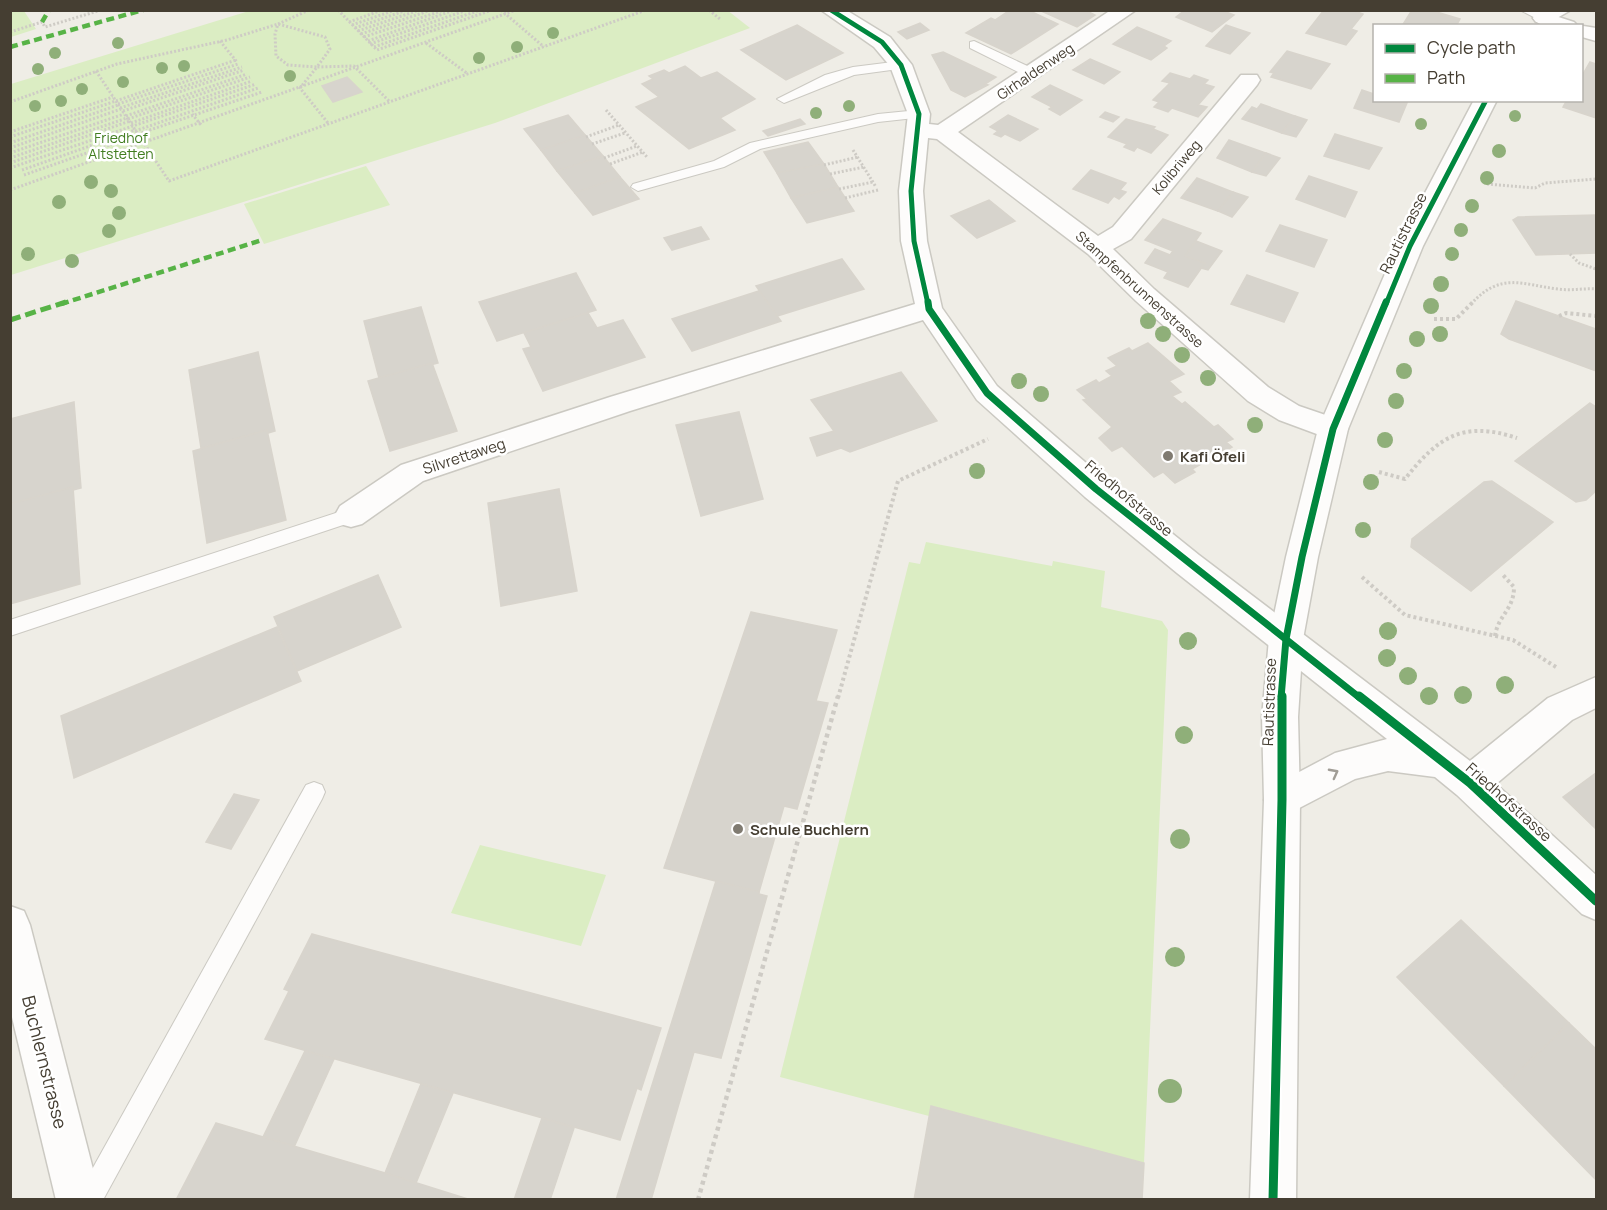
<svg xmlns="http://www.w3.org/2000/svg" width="1607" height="1210" viewBox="0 0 1607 1210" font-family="Manrope,sans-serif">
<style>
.green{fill:#dbedc3}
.building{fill:#d7d4cd;stroke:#d8d4cc;stroke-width:1.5}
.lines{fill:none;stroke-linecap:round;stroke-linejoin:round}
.service-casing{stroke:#cbc9c2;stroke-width:2}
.minor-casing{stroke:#cbc9c2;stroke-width:3}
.tertiary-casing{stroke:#cbc9c2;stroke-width:3}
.path-far2{stroke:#cecbc5;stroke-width:3;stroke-dasharray:2 2;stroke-linecap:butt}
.path-far1{stroke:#cecbc5;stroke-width:4;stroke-dasharray:3 3;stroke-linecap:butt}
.path{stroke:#cecbc5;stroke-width:4.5;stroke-dasharray:4 4;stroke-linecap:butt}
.service{fill:#fdfcfb;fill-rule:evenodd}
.minor{fill:#fdfcfb;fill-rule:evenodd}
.tertiary{fill:#fdfcfb;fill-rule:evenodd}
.quiet-far1{stroke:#57b346;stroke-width:4.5;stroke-dasharray:8 4.5;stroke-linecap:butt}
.quiet{stroke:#57b346;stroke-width:5;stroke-dasharray:11 5;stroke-linecap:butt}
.cycleway-far2-casing{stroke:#fff;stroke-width:8}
.cycleway-far1-casing{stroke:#fff;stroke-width:10}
.cycleway-casing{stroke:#fff;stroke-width:13}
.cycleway-far2{stroke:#00873e;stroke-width:5}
.cycleway-far1{stroke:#00873e;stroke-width:7}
.cycleway{stroke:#00873e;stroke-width:9}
.tree{fill:#8faf79}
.oneway{stroke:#a19d96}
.poi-dot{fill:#807b71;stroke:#fff;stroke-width:2}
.labels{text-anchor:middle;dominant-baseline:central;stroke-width:5;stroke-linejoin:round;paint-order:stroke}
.far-street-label{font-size:14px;fill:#453e32;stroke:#fff}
.far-park-label{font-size:14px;fill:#417d20;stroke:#fff}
.street-label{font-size:15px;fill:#453e32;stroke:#fff}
.poi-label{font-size:15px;font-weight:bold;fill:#453e32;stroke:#fff;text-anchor:start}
.near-street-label{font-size:18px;fill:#453e32;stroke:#fff}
</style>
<rect width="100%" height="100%" fill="#efede6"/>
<g class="green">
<polygon points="11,10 24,11 36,29 11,37"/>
<polygon points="727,10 750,28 495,123 11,275 11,84 249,11"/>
<polygon points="366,166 390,205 264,244 244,204"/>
<polygon points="926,542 1052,566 1053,561 1105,571 1101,607 1162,621 1168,630 1144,1163 932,1106 929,1116 780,1077 909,562 920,564"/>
<polygon points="480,845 606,875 581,946 451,913"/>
</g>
<g class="building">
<polygon points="1010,10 1028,10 1058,24 1011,54 966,33 991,18 995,20"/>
<polygon points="1039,10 1085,10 1095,15 1077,27"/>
<polygon points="1185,10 1221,10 1234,15 1212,32 1176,17"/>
<polygon points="1324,10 1352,10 1363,14 1351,29 1357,31 1346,45 1306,33"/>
<polygon points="1412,10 1430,10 1460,19 1456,26 1402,26"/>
<polygon points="920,23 929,30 907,39 898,32"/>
<polygon points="797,25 843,53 786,80 741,50"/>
<polygon points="1226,25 1250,33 1230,54 1206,46"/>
<polygon points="1137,27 1171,41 1164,46 1167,48 1151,60 1113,44"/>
<polygon points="1287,51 1330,64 1311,89 1271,77 1274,73 1270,72"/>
<polygon points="943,52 996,77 985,84 988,85 965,97 951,90 932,55"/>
<polygon points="1090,59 1120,72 1104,84 1073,70"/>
<polygon points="1590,62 1596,64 1596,118 1563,107 1567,100 1582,100 1582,76"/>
<polygon points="685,66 701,78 717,72 755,99 720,118 735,130 689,149 636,107 659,97 642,84 653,79 649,76 664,70 669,73"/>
<polygon points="1170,73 1190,79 1194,75 1208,80 1204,84 1214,87 1198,105 1207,107 1198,117 1172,108 1168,112 1154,107 1159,102 1153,100 1170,83 1162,81"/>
<polygon points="347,77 362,92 333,102 322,86"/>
<polygon points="1050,85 1082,100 1060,115 1049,109 1052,107 1032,97"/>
<polygon points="1362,90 1374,94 1374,100 1407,103 1399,122 1354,108"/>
<polygon points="1261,104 1295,116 1282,133 1242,119 1252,107 1257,109"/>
<polygon points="1105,112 1119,117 1113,122 1100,117"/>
<polygon points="568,115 585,135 541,150 524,129"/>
<polygon points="1008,115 1038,129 1020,141 1005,134 1001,137 994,134 998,131 990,127"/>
<polygon points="1295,116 1307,120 1296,137 1282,133"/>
<polygon points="800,119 805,124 768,136 763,131"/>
<polygon points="1126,119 1155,127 1153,129 1168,135 1151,153 1137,147 1134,151 1124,147 1127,144 1108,137"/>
<polygon points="1335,134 1382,148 1369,169 1324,156"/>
<polygon points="585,135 603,156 557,171 541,150"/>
<polygon points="1229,140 1266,153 1252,172 1217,158"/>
<polygon points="808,142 824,164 777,173 764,152"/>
<polygon points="1266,153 1280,158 1266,176 1252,172"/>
<polygon points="603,156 620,177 575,193 557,171"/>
<polygon points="824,164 838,187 791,198 777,173"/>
<polygon points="1091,170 1126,183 1120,190 1126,192 1119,199 1114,196 1108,203 1073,189"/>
<polygon points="1309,176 1357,192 1345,217 1296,199"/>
<polygon points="620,177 639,199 593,215 575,193"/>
<polygon points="1197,178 1233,192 1218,211 1181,198"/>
<polygon points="838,187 854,211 807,223 791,198"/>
<polygon points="1233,192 1248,197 1232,217 1218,211"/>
<polygon points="989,200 1015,221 977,238 951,216"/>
<polygon points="1596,215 1596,253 1536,255 1513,220 1518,217"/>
<polygon points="1163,219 1201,233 1185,256 1205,263 1188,287 1164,278 1168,272 1145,263 1155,249 1170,255 1173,251 1145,240"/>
<polygon points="1280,225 1327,240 1314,267 1266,251"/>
<polygon points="701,227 709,239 672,250 664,238"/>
<polygon points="1196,241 1222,251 1208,270 1201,268 1205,263 1185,256"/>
<polygon points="842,259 864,289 777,316 756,286"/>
<polygon points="576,273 596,310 497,341 479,302"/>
<polygon points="1247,275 1298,293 1284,322 1231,304"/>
<polygon points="759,291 781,321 692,351 672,319"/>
<polygon points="1516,301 1596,329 1596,371 1509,339 1501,334"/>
<polygon points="421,307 438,363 379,378 364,321"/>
<polygon points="588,313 597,328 623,320 645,357 543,391 523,349 531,347 524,333"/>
<polygon points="1148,343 1184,374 1169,381 1181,392 1172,396 1182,404 1185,402 1214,427 1218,425 1233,439 1226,442 1232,447 1192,469 1195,472 1175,483 1163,472 1154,477 1122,446 1112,451 1099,438 1112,427 1083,400 1087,399 1077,390 1096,380 1099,383 1112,376 1106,371 1117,366 1108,358 1129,348 1132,351"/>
<polygon points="258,352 275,431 268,433 267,430 201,448 189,370"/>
<polygon points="432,363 457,431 390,451 368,381"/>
<polygon points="901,372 937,421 850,452 841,448 817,456 810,438 834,431 811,400"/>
<polygon points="74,402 81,488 73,490 73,487 10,504 10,419"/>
<polygon points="1590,403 1596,407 1596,491 1586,500 1576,502 1515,461"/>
<polygon points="739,412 763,499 701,516 676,425"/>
<polygon points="267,430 286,520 207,543 193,451"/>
<polygon points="1492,481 1553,522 1471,591 1411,547 1412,539 1484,482"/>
<polygon points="73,487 80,584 10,604 10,504"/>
<polygon points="559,489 577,591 501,606 488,503"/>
<polygon points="378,575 401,627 297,671 274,617"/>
<polygon points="751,612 837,630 816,701 828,703 797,809 784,806 759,892 664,868"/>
<polygon points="277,627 301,681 74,778 61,716"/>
<polygon points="1596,773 1596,829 1563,797"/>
<polygon points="234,794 259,800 231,849 206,842"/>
<polygon points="716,881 759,892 759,894 767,896 721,1058 694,1052 651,1200 616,1200"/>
<polygon points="1461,920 1569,1023 1504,1086 1397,977"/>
<polygon points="312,934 661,1028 641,1090 637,1088 620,1140 265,1039 289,991 284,989"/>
<polygon points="1569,1023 1596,1049 1596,1180 1504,1086"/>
<polygon points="305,1051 334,1059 294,1147 263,1137"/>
<polygon points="421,1084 453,1093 416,1183 385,1173"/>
<polygon points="931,1106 1144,1163 1142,1200 914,1200"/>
<polygon points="542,1118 574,1128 550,1200 514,1200"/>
<polygon points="216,1123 385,1173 471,1200 176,1200"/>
</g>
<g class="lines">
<defs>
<g id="service">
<polygon points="1520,10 1537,10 1549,18 1543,22"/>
<polygon points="974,41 1036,70 1038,73 1031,77 1026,76 970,48 970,42"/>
<polygon points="901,61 906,62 906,68 854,75 784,103 777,99 825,75 853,67"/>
<polygon points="919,110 926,114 924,117 878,122 760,149 724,167 638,191 631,187 633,184 714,161 750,143 878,114"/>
<polygon points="351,508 358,510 360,515 358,520 10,636 10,620"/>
<polygon points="314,782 322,785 325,792 322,799 103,1200 75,1200 306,785"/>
</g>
<g id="minor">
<polygon points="821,10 846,10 890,37 912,65 930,114 929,124 938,125 1111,10 1136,10 958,132 1098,236 1113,227 1241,75 1257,75 1260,80 1257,85 1131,239 1113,249 1154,289 1268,387 1299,406 1343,421 1348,429 1343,437 1333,440 1279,420 1248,401 1136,301 1088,254 937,139 928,138 923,191 927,241 942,308 997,386 1107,481 1199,555 1470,761 1548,698 1596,677 1596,708 1572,720 1496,784 1596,875 1596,920 1582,914 1457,795 1435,777 1388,771 1355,779 1282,817 1269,812 1264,800 1269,788 1335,753 1387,739 1177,573 1085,497 977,400 923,320 630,411 423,481 362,524 351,527 340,524 335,515 340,506 401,465 610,397 915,304 901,241 899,191 908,114 890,66 874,47"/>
<path d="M 1543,12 L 1574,22 L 1577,25 L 1596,28 L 1596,41 L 1582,37 L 1582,26 C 1568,26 1541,31 1533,18 L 1536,14 Z"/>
<polygon points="10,906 24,911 30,925 101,1200 56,1200 10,1009"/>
</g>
<g id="tertiary">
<polygon points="1542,10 1571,10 1550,22 1536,22 1533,18"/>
<polygon points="1474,100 1497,100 1423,246 1348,429 1318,557 1303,639 1298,717 1300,800 1296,1200 1250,1200 1264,800 1262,717 1269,639 1286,557 1318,429 1397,246"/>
</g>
</defs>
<use href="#service" class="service-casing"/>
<use href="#minor" class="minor-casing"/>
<use href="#tertiary" class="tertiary-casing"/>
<g class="path-far2">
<polyline points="309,10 278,24 275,34 276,56 288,65 317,67 300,88 328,123"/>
<polyline points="338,10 377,50 492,10"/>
<polyline points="501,10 544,47"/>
<polyline points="709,10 720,19"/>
<polyline points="349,22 382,10"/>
<polyline points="352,25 395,10"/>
<polyline points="355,28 407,10"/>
<polyline points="358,31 419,10"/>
<polyline points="10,32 42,22 45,27 101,10"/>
<polyline points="361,34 431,10"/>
<polyline points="364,37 444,10"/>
<polyline points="220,41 237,62"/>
<polyline points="368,41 454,10"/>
<polyline points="426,43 468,74"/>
<polyline points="370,44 467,10"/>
<polyline points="374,47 480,10"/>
<polyline points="96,71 169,181 646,10"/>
<polyline points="10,102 117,64 227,40 278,24 325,37 330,49 317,67 354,66 389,101"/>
<polyline points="118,104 238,64"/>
<polyline points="120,108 242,67"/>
<polyline points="606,110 647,157"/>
<polyline points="123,111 244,70"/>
<polyline points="192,114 202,126"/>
<polyline points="126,116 247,74"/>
<polyline points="128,119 250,77"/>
<polyline points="131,123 252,81"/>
<polyline points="135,131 258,88"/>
<polyline points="10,132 113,97"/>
<polyline points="138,134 262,92"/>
<polyline points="10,137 236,60"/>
<polyline points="586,137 619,125"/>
<polyline points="10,143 118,105"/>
<polyline points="592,144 625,133"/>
<polyline points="10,148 121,109"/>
<polyline points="853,150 876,187"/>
<polyline points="10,153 124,114"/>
<polyline points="10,158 127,118"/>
<polyline points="604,158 637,146"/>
<polyline points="10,163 130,121"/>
<polyline points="610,164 643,152"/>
<polyline points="824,165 858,157"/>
<polyline points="10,168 256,84"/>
<polyline points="22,170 135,130"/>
<polyline points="830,174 864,167"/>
<polyline points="24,175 138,135"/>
<polyline points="1487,184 1535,188 1545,183 1596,179"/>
<polyline points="839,189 873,182"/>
<polyline points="10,190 516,10"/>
<polyline points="845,198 878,190"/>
<polyline points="1570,254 1579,263 1596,269"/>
<path d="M 1471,304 C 1501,271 1523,285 1558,289 C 1571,291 1583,288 1596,289"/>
</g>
<g class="path-far1">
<polyline points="1559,316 1566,313 1596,316"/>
<polyline points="1434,319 1456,319 1473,302"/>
<path d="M 1379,472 L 1405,479 C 1438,437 1463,420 1517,438"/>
<polyline points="1362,577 1405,615 1513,640 1556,667"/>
<path d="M 1495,636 C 1498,615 1514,610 1514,587 L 1503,575"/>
<polyline points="838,698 898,481 988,439"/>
</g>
<polyline class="path" points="698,1200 838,696"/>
<use href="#service" class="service"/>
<use href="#minor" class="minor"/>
<use href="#tertiary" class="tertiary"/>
<g class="quiet-far1">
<polyline points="42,22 49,10"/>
<polyline points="10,47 143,10"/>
<polyline points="61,304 262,240"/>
</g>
<polyline class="quiet" points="10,320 66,302"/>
<defs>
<g id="cycleway-far2">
<polyline points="831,10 882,42 901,65 919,114 911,191 914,241 928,304"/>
<polyline points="1386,304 1410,246 1486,100"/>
</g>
<g id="cycleway-far1">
<polyline points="928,302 929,309 987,393 1096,489 1360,698"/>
<polyline points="1281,698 1286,639 1302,557 1333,429 1386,302"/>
</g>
<g id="cycleway">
<polyline points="1359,696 1470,783 1596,901"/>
<polyline points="1273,1200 1282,800 1282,696"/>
</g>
</defs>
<use href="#cycleway-far2" class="cycleway-far2-casing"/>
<use href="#cycleway-far1" class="cycleway-far1-casing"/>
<use href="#cycleway" class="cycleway-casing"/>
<use href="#cycleway-far2" class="cycleway-far2"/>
<use href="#cycleway-far1" class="cycleway-far1"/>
<use href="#cycleway" class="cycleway"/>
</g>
<g class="tree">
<circle cx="553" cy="33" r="6"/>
<circle cx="118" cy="43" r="6"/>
<circle cx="517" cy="47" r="6"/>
<circle cx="55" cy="53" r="6"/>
<circle cx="479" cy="58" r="6"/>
<circle cx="184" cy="66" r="6"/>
<circle cx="162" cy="68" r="6"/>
<circle cx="38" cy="69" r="6"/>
<circle cx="290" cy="76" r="6"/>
<circle cx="123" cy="82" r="6"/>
<circle cx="82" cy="89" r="6"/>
<circle cx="61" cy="101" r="6"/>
<circle cx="35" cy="106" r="6"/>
<circle cx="849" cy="106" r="6"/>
<circle cx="816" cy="113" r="6"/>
<circle cx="1515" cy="116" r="6"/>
<circle cx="1421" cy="124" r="6"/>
<circle cx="1499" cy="151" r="7"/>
<circle cx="1487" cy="178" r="7"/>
<circle cx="91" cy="182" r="7"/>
<circle cx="111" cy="191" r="7"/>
<circle cx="59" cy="202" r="7"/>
<circle cx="1472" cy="206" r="7"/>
<circle cx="119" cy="213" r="7"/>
<circle cx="1461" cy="230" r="7"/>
<circle cx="109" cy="231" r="7"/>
<circle cx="28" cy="254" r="7"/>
<circle cx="1452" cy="254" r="7"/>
<circle cx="72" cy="261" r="7"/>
<circle cx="1441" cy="284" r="8"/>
<circle cx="1431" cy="306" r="8"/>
<circle cx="1148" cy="321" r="8"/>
<circle cx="1163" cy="334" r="8"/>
<circle cx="1440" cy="334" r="8"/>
<circle cx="1417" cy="339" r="8"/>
<circle cx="1182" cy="355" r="8"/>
<circle cx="1404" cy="371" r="8"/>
<circle cx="1208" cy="378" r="8"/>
<circle cx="1019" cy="381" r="8"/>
<circle cx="1041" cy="394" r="8"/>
<circle cx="1396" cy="401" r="8"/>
<circle cx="1255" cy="425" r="8"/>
<circle cx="1385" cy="440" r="8"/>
<circle cx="977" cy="471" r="8"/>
<circle cx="1371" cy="482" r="8"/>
<circle cx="1363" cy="530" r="8"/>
<circle cx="1388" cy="631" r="9"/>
<circle cx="1188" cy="641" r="9"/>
<circle cx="1387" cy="658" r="9"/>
<circle cx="1408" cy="676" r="9"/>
<circle cx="1505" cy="685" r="9"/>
<circle cx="1463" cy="695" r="9"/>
<circle cx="1429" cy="696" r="9"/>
<circle cx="1184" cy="735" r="9"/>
<circle cx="1180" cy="839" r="10"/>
<circle cx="1175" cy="957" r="10"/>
<circle cx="1170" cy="1091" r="12"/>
</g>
<defs><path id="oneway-chevron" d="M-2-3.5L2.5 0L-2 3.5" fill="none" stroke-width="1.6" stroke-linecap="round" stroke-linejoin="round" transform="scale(1.5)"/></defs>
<use class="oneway" href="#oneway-chevron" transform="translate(1334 773) rotate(-28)"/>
<g class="poi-dot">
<circle cx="1168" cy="456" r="6"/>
<circle cx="738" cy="829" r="6"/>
</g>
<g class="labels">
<g class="far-street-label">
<text transform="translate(1035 71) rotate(-34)">Girhaldenweg</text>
<text transform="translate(1176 167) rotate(-50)">Kolibriweg</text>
<text transform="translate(1140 289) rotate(42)">Stampfenbrunnenstrasse</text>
</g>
<g class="far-park-label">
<text x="121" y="137">Friedhof<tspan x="121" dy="16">Altstetten</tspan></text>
</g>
<g class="street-label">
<text transform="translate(1403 233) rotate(-64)">Rautistrasse</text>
<text transform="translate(464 456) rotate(-18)">Silvrettaweg</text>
<text transform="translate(1129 498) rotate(40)">Friedhofstrasse</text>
<text transform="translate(1269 702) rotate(-88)">Rautistrasse</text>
<text transform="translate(1509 802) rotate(42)">Friedhofstrasse</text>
</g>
<g class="poi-label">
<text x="1180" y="456">Kafi Öfeli</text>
<text x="750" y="829">Schule Buchlern</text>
</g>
<g class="near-street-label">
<text transform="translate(45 1062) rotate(76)">Buchlernstrasse</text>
</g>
</g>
<rect width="1607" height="1210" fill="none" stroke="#453e32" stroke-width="24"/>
<rect x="1373" y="24" width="210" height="78" fill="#ffffff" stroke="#b5b2ad" stroke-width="1.5"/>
<rect x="1385" y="44" width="30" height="9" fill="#00873e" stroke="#b5b2ad" stroke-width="1.5"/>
<text x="1427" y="54" font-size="18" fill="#453e32">Cycle path</text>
<rect x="1385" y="74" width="30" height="9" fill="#57b346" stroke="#b5b2ad" stroke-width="1.5"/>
<text x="1427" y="84" font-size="18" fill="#453e32">Path</text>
</svg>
